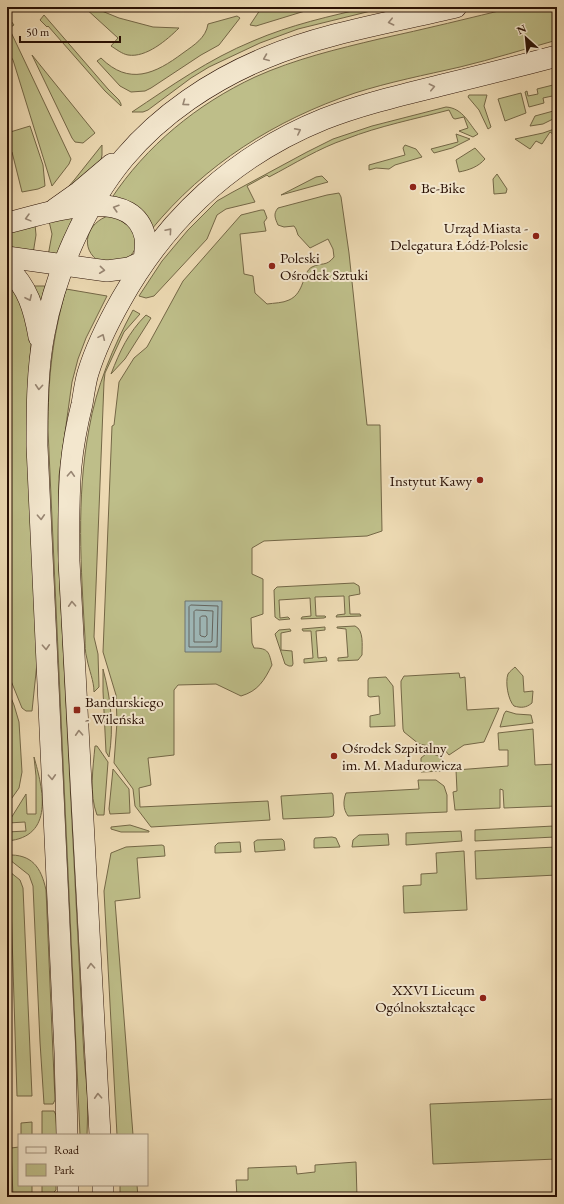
<svg xmlns="http://www.w3.org/2000/svg" width="564" height="1204" viewBox="0 0 564 1204" font-family="'EB Garamond',serif">
<style>
.green{fill:#bebe89;stroke:#746746}
.water{fill:#9eb8b8;stroke:#6f7570}
.lines{fill:none;stroke-linecap:round;stroke-linejoin:round}
.shore{stroke:#64645e;stroke-width:1}
.secondary-casing{stroke:#291004;stroke-width:22}
.secondary{stroke:#f3e7ce;stroke-width:21}
.oneway{stroke:#988673}
.poi-dot{fill:#8f2418;stroke:#f3e7ce;stroke-width:1.5}
.labels{text-anchor:middle;dominant-baseline:central;stroke-width:4;stroke-linejoin:round;paint-order:stroke}
.poi-label{font-size:15px;fill:#291004;stroke:#f3e7ce;text-anchor:start}
</style>
<rect width="100%" height="100%" fill="#eddab3"/>
<filter id="stains"><feTurbulence type="fractalNoise" baseFrequency=".005" numOctaves="4"/><feColorMatrix values="0 0 0 0 .2 0 0 0 0 .09 0 0 0 0 .02 0 0 0 .5 -.17"/></filter>
<radialGradient id="worn" r=".72"><stop offset=".6" stop-color="#630" stop-opacity="0"/><stop offset="1" stop-color="#630" stop-opacity=".3"/></radialGradient>
<g class="green">
<path d="M 84,7 L 92,7 L 119,18 L 153,27 L 179,28 C 167,40 146,58 128,55 C 122,54 116,49 111,46 L 118,38 Z"/>
<polygon points="262,7 318,7 256,26 250,25"/>
<path d="M 370,7 L 387,7 L 298,29 L 260,43 L 209,67 L 191,78 L 148,110 L 143,112 L 132,112 C 171,86 209,59 253,41 C 290,25 330,16 370,7 Z"/>
<path d="M 515,7 L 557,7 L 557,40 C 525,49 493,59 460,67 C 425,75 389,82 355,93 C 275,120 205,164 151,230 L 111,199 C 146,146 197,104 255,77 C 295,59 337,49 379,39 C 425,29 470,18 515,7 Z"/>
<polygon points="44,15 108,89 119,100 121,104 121,106 105,91 48,26 47,27 40,20"/>
<polygon points="7,16 14,25 9,28 71,159 69,164 52,186 13,60 7,51"/>
<path d="M 237,16 L 240,18 L 219,45 L 201,55 L 151,88 L 145,91 L 131,92 L 120,86 L 97,61 L 101,58 C 129,86 155,74 183,53 C 194,45 206,38 208,24 Z"/>
<polygon points="32,55 95,133 83,143 75,142 72,138"/>
<polygon points="557,84 557,95 543,98 544,103 529,107 525,92 527,91 528,96 538,94 537,89"/>
<polygon points="521,93 526,113 505,121 498,99"/>
<polygon points="469,95 487,95 484,106 491,127 488,129 479,110 468,97"/>
<path d="M 446,107 C 463,108 469,124 478,134 L 473,137 L 459,131 L 468,128 L 464,117 L 455,119 L 453,118 L 449,110 C 415,119 379,126 346,139 C 319,148 294,164 269,177 L 267,175 L 247,186 L 255,202 L 226,209 L 217,215 L 207,239 L 154,296 L 146,298 L 139,296 L 162,261 L 188,230 L 217,201 L 231,193 L 307,152 L 333,139 L 372,126 Z"/>
<polygon points="557,110 557,117 543,124 530,126 535,116"/>
<polygon points="30,126 43,165 45,186 38,189 22,192 12,152 7,153 7,133"/>
<polygon points="557,128 557,137 550,132 542,144 536,141 530,149 515,139 543,133"/>
<polygon points="456,134 470,139 452,148 434,153 431,149 458,142"/>
<polygon points="102,145 102,155 101,160 58,199 75,179"/>
<polygon points="405,145 416,149 422,157 395,165 389,169 376,168 369,170 369,165 405,155 403,148"/>
<path d="M 475,148 L 485,159 C 478,167 469,170 459,172 L 456,160 Z"/>
<polygon points="497,174 507,189 506,193 494,194 493,179"/>
<polygon points="322,176 328,182 281,195 316,177"/>
<path d="M 339,193 L 341,197 L 349,253 L 367,425 L 380,425 L 382,531 L 367,536 L 264,541 L 252,548 L 252,574 L 263,579 L 263,614 L 251,618 L 252,643 L 254,648 C 269,648 269,653 272,665 C 264,681 258,691 241,696 L 216,684 L 178,685 L 174,690 L 174,755 L 148,758 L 151,785 L 139,788 L 140,807 L 268,801 L 270,820 L 151,827 L 135,806 L 133,789 L 114,763 L 117,722 L 116,695 L 103,652 L 112,426 L 114,425 L 119,382 L 134,358 L 147,347 L 183,281 L 241,215 L 261,210 L 264,210 L 267,218 L 264,222 L 266,231 L 240,234 L 244,274 L 253,276 L 255,293 L 267,304 C 274,303 283,303 289,300 C 305,293 302,272 312,267 C 322,262 326,267 334,257 L 333,249 L 328,239 L 310,248 L 298,235 L 296,229 L 294,226 L 284,227 L 278,225 C 275,218 273,214 278,208 L 327,195 Z"/>
<polygon points="74,215 56,257 48,256 52,234 49,221"/>
<path d="M 113,215 L 134,230 C 134,234 136,239 136,243 C 134,265 111,261 97,260 C 77,244 91,218 113,215 Z"/>
<polygon points="35,224 36,235 33,254 7,250 7,231"/>
<polygon points="7,285 14,290 18,289 31,344 29,373 37,663 32,711 26,711 22,708 7,671"/>
<polygon points="32,286 45,286 40,305"/>
<path d="M 66,289 L 107,296 L 86,338 L 78,359 L 72,382 L 59,476 L 58,549 L 84,1057 L 88,1101 L 87,1135 L 80,1135 L 48,430 C 48,379 52,339 66,289 Z"/>
<path d="M 133,310 L 140,314 L 124,332 L 105,373 L 104,382 L 94,637 L 98,654 L 99,687 L 94,692 C 94,681 89,670 87,659 C 85,652 85,645 85,638 C 81,569 76,498 89,429 C 96,387 113,347 133,310 Z"/>
<path d="M 146,315 L 151,318 L 125,359 L 111,374 C 120,351 128,333 146,315 Z"/>
<polygon points="354,583 359,586 360,594 349,596 350,614 360,614 361,616 336,617 337,615 345,614 344,596 315,597 316,616 325,616 326,617 324,618 301,619 302,617 311,616 310,598 279,600 280,618 288,617 290,619 279,620 275,617 274,590 277,587"/>
<path d="M 355,626 C 364,630 362,645 362,655 L 358,660 L 338,661 L 338,658 L 348,657 L 346,629 L 337,628 L 337,627 Z"/>
<polygon points="325,627 325,630 316,631 318,658 326,657 327,661 304,663 304,659 313,658 311,631 303,631 302,629"/>
<polygon points="290,629 291,631 281,633 281,650 292,651 293,664 292,666 289,666 285,664 275,634 279,630"/>
<path d="M 515,667 L 523,676 L 524,692 L 533,691 L 532,703 C 526,708 521,708 514,706 C 508,700 505,682 508,674 C 510,671 513,669 515,667 Z"/>
<path d="M 103,669 C 111,699 114,727 109,757 L 106,752 L 103,691 Z"/>
<polygon points="459,673 460,678 465,677 467,710 499,708 484,742 464,745 449,755 444,749 419,744 404,732 403,729 401,686 401,681 404,676 407,676"/>
<polygon points="386,677 393,686 395,726 370,727 370,716 380,714 379,696 370,697 368,696 368,680 369,678"/>
<polygon points="7,693 9,693 14,705 19,722 22,772 19,788 7,805"/>
<polygon points="506,711 516,714 531,715 533,723 500,727 504,714"/>
<polygon points="533,729 535,765 557,764 557,806 504,808 503,790 500,789 500,808 455,810 453,792 457,791 456,770 508,766 508,750 499,750 498,733"/>
<path d="M 95,746 L 97,746 L 108,762 L 104,815 L 97,815 C 89,794 93,768 95,746 Z"/>
<path d="M 426,754 C 439,753 444,758 444,771 L 421,772 L 421,758 Z"/>
<path d="M 34,757 C 43,789 55,837 7,841 L 7,832 L 26,831 L 25,822 L 8,823 L 26,794 L 27,814 L 36,814 L 36,776 Z"/>
<polygon points="113,769 129,789 130,813 110,814 109,809"/>
<path d="M 418,780 L 436,780 L 444,786 L 447,795 L 447,812 L 348,816 C 343,809 343,801 346,793 L 419,789 Z"/>
<polygon points="332,793 333,795 334,813 333,816 329,817 283,819 281,796"/>
<polygon points="130,825 149,831 149,832 121,832 111,829 111,827"/>
<polygon points="554,826 555,837 475,841 475,830"/>
<polygon points="461,831 462,841 406,845 406,833"/>
<polygon points="388,834 389,845 352,847 353,840 359,835"/>
<polygon points="332,837 336,838 340,847 314,848 314,840 315,838"/>
<polygon points="282,839 284,841 285,850 255,852 254,842 257,840"/>
<polygon points="240,842 241,852 215,853 215,846 218,843"/>
<polygon points="162,845 164,846 165,856 137,858 140,898 115,901 133,1135 117,1135 104,891 111,853 126,847"/>
<polygon points="556,847 557,875 476,879 475,851"/>
<polygon points="464,851 467,910 404,913 403,886 421,885 421,874 437,873 436,853"/>
<path d="M 7,855 C 32,854 41,867 46,890 L 55,1100 L 53,1104 L 44,1104 L 40,1042 L 33,886 L 29,875 L 10,860 Z"/>
<polygon points="10,872 20,880 23,888 32,1096 17,1096"/>
<polygon points="555,1099 557,1159 433,1164 430,1104"/>
<polygon points="42,1111 54,1111 56,1115 57,1135 42,1135"/>
<polygon points="32,1122 32,1135 21,1135 21,1123"/>
<polygon points="19,1147 19,1185 32,1185 32,1193 14,1193 13,1197 11,1148"/>
<polygon points="356,1162 357,1197 237,1197 236,1180 248,1180 248,1168 296,1166 297,1174 315,1172 315,1165"/>
<polygon points="42,1185 56,1185 56,1190 53,1193 42,1193"/>
<polygon points="120,1185 137,1185 138,1197 120,1197"/>
</g>
<polygon class="water" points="185,601 222,601 221,652 185,652"/>
<g class="lines">
<g class="shore">
<polygon points="191,605 218,606 217,647 189,647 189,607"/>
<polygon points="196,610 213,611 212,641 211,642 194,642 194,612"/>
<polygon points="202,616 206,616 207,618 207,635 205,637 201,636 200,635 200,618"/>
</g>
<defs>
<g id="secondary">
<polyline points="55,209 79,192 112,164"/>
<path d="M 7,223 C 42,215 133,181 145,237 C 146,245 145,253 144,261"/>
<polyline points="7,257 107,271 129,268 144,261"/>
<path d="M 7,267 C 28,288 34,308 39,337"/>
<path d="M 67,1135 L 65,1053 L 37,446 C 37,409 37,370 44,334 C 55,274 85,205 124,158 C 161,114 212,80 265,58 C 324,33 393,22 456,7"/>
<path d="M 100,1135 L 69,561 C 69,529 68,498 71,466 C 73,445 77,424 82,404 C 84,393 85,383 88,373 C 96,347 108,323 121,300 C 167,218 235,155 324,119 C 362,104 402,95 442,85 C 480,76 519,66 557,56"/>
<polyline points="68,1185 68,1197"/>
<polyline points="103,1185 103,1197"/>
</g>
</defs>
<use href="#secondary" class="secondary-casing"/>
<use href="#secondary" class="secondary"/>
</g>
<defs><path id="oneway-chevron" d="M-2-3.5L2.5 0L-2 3.5" fill="none" stroke-width="1.6" stroke-linecap="round" stroke-linejoin="round"/></defs>
<g class="oneway">
<use href="#oneway-chevron" transform="translate(391 22) rotate(167)"/>
<use href="#oneway-chevron" transform="translate(266 58) rotate(158)"/>
<use href="#oneway-chevron" transform="translate(432 87) rotate(-13)"/>
<use href="#oneway-chevron" transform="translate(185 103) rotate(144)"/>
<use href="#oneway-chevron" transform="translate(298 131) rotate(-27)"/>
<use href="#oneway-chevron" transform="translate(116 208) rotate(-163)"/>
<use href="#oneway-chevron" transform="translate(28 218) rotate(165)"/>
<use href="#oneway-chevron" transform="translate(169 231) rotate(-49)"/>
<use href="#oneway-chevron" transform="translate(102 270) rotate(6)"/>
<use href="#oneway-chevron" transform="translate(29 298) rotate(65)"/>
<use href="#oneway-chevron" transform="translate(102 337) rotate(-66)"/>
<use href="#oneway-chevron" transform="translate(39 387) rotate(94)"/>
<use href="#oneway-chevron" transform="translate(71 474) rotate(-87)"/>
<use href="#oneway-chevron" transform="translate(41 517) rotate(87)"/>
<use href="#oneway-chevron" transform="translate(72 604) rotate(-93)"/>
<use href="#oneway-chevron" transform="translate(46 647) rotate(87)"/>
<use href="#oneway-chevron" transform="translate(79 733) rotate(-93)"/>
<use href="#oneway-chevron" transform="translate(52 777) rotate(87)"/>
<use href="#oneway-chevron" transform="translate(91 966) rotate(-93)"/>
<use href="#oneway-chevron" transform="translate(98 1096) rotate(-93)"/>
</g>
<g class="poi-dot">
<circle cx="413" cy="187" r="4"/>
<circle cx="536" cy="236" r="4"/>
<circle cx="272" cy="266" r="4"/>
<circle cx="480" cy="480" r="4"/>
<rect x="73" y="706" width="8" height="8" rx="2"/>
<circle cx="334" cy="756" r="4"/>
<circle cx="483" cy="998" r="4"/>
</g>
<g class="labels">
<g class="poi-label">
<text x="421" y="187">Be-Bike</text>
<text x="528" y="227" text-anchor="end">Urząd Miasta -<tspan x="528" dy="17">Delegatura Łódź-Polesie</tspan></text>
<text x="280" y="257">Poleski<tspan x="280" dy="17">Ośrodek Sztuki</tspan></text>
<text x="472" y="480" text-anchor="end">Instytut Kawy</text>
<text x="85" y="701">Bandurskiego<tspan x="85" dy="17">- Wileńska</tspan></text>
<text x="342" y="747">Ośrodek Szpitalny<tspan x="342" dy="17">im. M. Madurowicza</tspan></text>
<text x="475" y="989" text-anchor="end">XXVI Liceum<tspan x="475" dy="17">Ogólnokształcące</tspan></text>
</g>
</g>
<rect width="564" height="1204" fill="none" stroke="#eddab3" stroke-width="24"/>
<rect x="8" y="8" width="548" height="1188" fill="none" stroke="#291004" stroke-width="2"/>
<rect x="12" y="12" width="540" height="1180" fill="none" stroke="#291004"/>
<rect x="18" y="1134" width="130" height="52" fill="#f3e7ce" stroke="#a2917d"/>
<rect x="26" y="1147" width="20" height="6" fill="#f3e7ce" stroke="#a2917d"/>
<text x="54" y="1154" font-size="12" fill="#291004">Road</text>
<rect x="26" y="1164" width="20" height="12" fill="#bebe89" stroke="#a2917d"/>
<text x="54" y="1174" font-size="12" fill="#291004">Park</text>
<g transform="translate(526 38) rotate(333)" stroke="#f3e7ce" stroke-width="3" paint-order="stroke">
<path d="M0-3L7 15L0 10L-7 15Z" fill="#291004"/>
<text y="-6" font-size="11" font-weight="bold" text-anchor="middle" fill="#291004">N</text>
</g>
<path d="M20 36v6h100v-6" fill="none" stroke="#291004" stroke-width="2"/>
<text x="26" y="36" font-size="12" fill="#291004" stroke="#f3e7ce" stroke-width="3" paint-order="stroke">50 m</text>
<rect width="100%" height="100%" filter="url(#stains)"/>
<rect width="100%" height="100%" fill="url(#worn)"/>
</svg>
